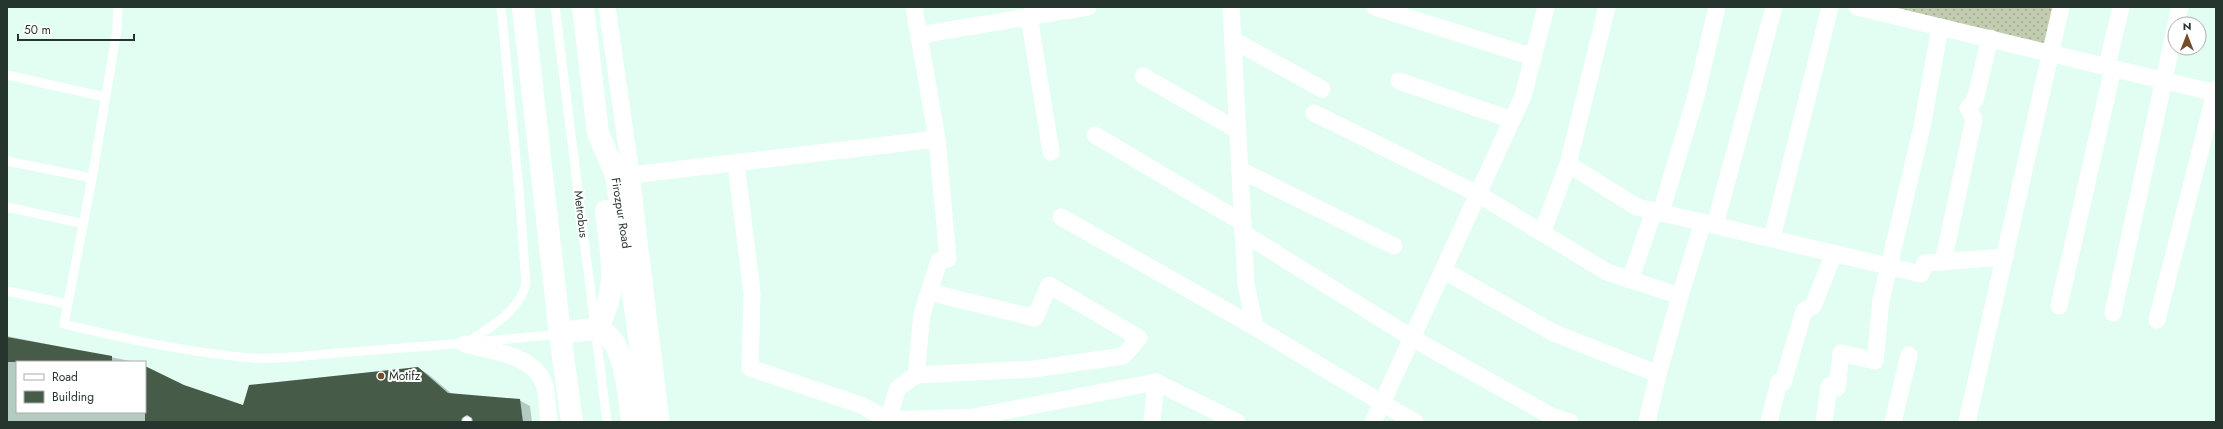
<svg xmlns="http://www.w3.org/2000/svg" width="2223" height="429" viewBox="0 0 2223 429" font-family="Jost,sans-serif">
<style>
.grass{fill:url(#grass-dots)}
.shadow{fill:#0003}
.building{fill:#475c48}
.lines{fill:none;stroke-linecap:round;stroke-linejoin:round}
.lane{stroke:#fff;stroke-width:9}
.street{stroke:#fff;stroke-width:17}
.primary{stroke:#fff;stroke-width:22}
.poi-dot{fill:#734c29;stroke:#fff;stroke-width:1.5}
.labels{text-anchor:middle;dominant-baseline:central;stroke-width:4;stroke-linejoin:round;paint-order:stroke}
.street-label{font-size:12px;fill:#27352f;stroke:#fff}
.poi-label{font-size:12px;fill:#27352f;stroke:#fff;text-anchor:start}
</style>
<defs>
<pattern id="grass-dots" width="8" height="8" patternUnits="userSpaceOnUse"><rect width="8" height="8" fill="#c1ccb0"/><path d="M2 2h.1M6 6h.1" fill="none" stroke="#9da690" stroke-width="1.8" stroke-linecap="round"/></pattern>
</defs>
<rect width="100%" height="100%" fill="#e2fef2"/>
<polygon class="grass" points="1894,7 2061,7 2051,53 1892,15"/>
<polygon class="shadow" points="7,336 135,362 17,362 17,412 145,412 145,367 184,386 244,406 418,368 428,374 452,394 519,400 530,406 532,422 7,422"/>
<g class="building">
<polygon points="7,337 112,356 112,362 7,362"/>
<polygon points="145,366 184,385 243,405 249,385 418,367 448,393 520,399 523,422 473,422 472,418 467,415 462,418 461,422 145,422"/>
</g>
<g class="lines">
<g class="lane">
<path d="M 118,7 L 117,30 L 92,178 L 64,324 C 125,339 189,353 252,358 C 285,360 319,354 351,352 C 421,347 491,341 560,334"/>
<polyline points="555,7 607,422"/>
<polyline points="7,75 105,97"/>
<polyline points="7,161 92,178"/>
<polyline points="7,207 84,224"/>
<polyline points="7,291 67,304"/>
<path d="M 466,343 C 489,328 519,312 526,284 L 519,190 L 501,7"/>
<polyline points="467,421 467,422"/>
</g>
<g class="street">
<polyline points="607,7 631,175 661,422"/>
<polyline points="1231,7 1246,284 1255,327"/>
<polyline points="1375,7 1533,57"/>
<polyline points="1857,7 2216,93"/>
<polyline points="1029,16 1051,152"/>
<polyline points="2176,24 2180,7"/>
<polyline points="919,35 1088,7"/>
<polyline points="1233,40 1322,89"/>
<polyline points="2107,66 2121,7"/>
<polyline points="1143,76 1237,130"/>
<polyline points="1399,81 1512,120"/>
<polyline points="1314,113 1478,194 1607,272 1680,296 1658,374"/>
<polyline points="1095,135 1243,223"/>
<polyline points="736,164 752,293 750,368 861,405 888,420 973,417 1156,382 1237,422"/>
<polyline points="1568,164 1607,7"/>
<polyline points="1240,170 1394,246"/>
<polyline points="631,175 937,139"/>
<polyline points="1661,212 1696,96 1717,7"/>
<polyline points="1061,217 1255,327 1382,403 1373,422"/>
<polyline points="1715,225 1774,7"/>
<polyline points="1243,233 1412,338 1551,416 1570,422"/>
<polyline points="1542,233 1568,164 1637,207 1921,274 1925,263 2005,257"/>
<polyline points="1772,238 1830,7"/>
<polyline points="1943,262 1974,119 1968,108 1975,100 1990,38"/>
<polyline points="1443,270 1554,333 1658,374 1647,422"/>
<polyline points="1630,280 1654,211"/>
<polyline points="1680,296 1703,222"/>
<polyline points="2059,306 2113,68"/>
<polyline points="2113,313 2175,29"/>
<polyline points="2157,320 2216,89"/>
<path d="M 465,344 C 490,351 529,354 542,379 C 548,390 547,409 549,422"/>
<polyline points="916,375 1034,369 1123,356 1139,338 1049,285 1035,318 929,292"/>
<polyline points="887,422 898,388 916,375 922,314 939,261 948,259 937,139 914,7"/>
<polyline points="1152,422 1156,382"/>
<polyline points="1415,422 1382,403 1523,96 1546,7"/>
<polyline points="1769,422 1779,382 1783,382 1804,311 1813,306 1834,253"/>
<polyline points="1824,422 1829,386 1837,388 1841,353 1875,361 1881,300 1922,127 1940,27"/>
<polyline points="1893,422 1909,355"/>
<polyline points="1967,422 2061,7"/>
</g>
<g class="primary">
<polyline points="523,7 560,334 572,422"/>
<polyline points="583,7 598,133 616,175 643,364 648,422"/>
<path d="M 596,330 C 621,285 611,259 606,211"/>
<path d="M 560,334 C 571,332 583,329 594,330 C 626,331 629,399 632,422"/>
</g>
</g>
<circle class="poi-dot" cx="381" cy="376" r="4"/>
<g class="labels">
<g class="street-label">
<text transform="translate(621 213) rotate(81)">Firozpur Road</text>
<text transform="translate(581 214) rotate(83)">Metrobus</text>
</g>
<g class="poi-label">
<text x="389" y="376">Motifz</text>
</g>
</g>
<rect width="2223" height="429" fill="none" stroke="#27352f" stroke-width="16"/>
<rect x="16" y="361" width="130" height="52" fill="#ffffff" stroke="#a9aeac"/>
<rect x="24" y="374" width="20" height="6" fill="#ffffff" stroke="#a9aeac"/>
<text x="52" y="381" font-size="12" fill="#27352f">Road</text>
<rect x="24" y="391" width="20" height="12" fill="#475c48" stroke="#a9aeac"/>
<text x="52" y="401" font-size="12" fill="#27352f">Building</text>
<g transform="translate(2187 36)"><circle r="19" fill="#ffffff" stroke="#a9aeac"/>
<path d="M0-3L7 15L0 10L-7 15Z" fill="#734c29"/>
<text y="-6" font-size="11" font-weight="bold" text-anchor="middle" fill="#27352f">N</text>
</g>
<path d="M18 34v6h116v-6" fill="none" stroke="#27352f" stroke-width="2"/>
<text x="24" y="34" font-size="12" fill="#27352f" stroke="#ffffff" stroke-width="3" paint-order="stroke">50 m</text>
</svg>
